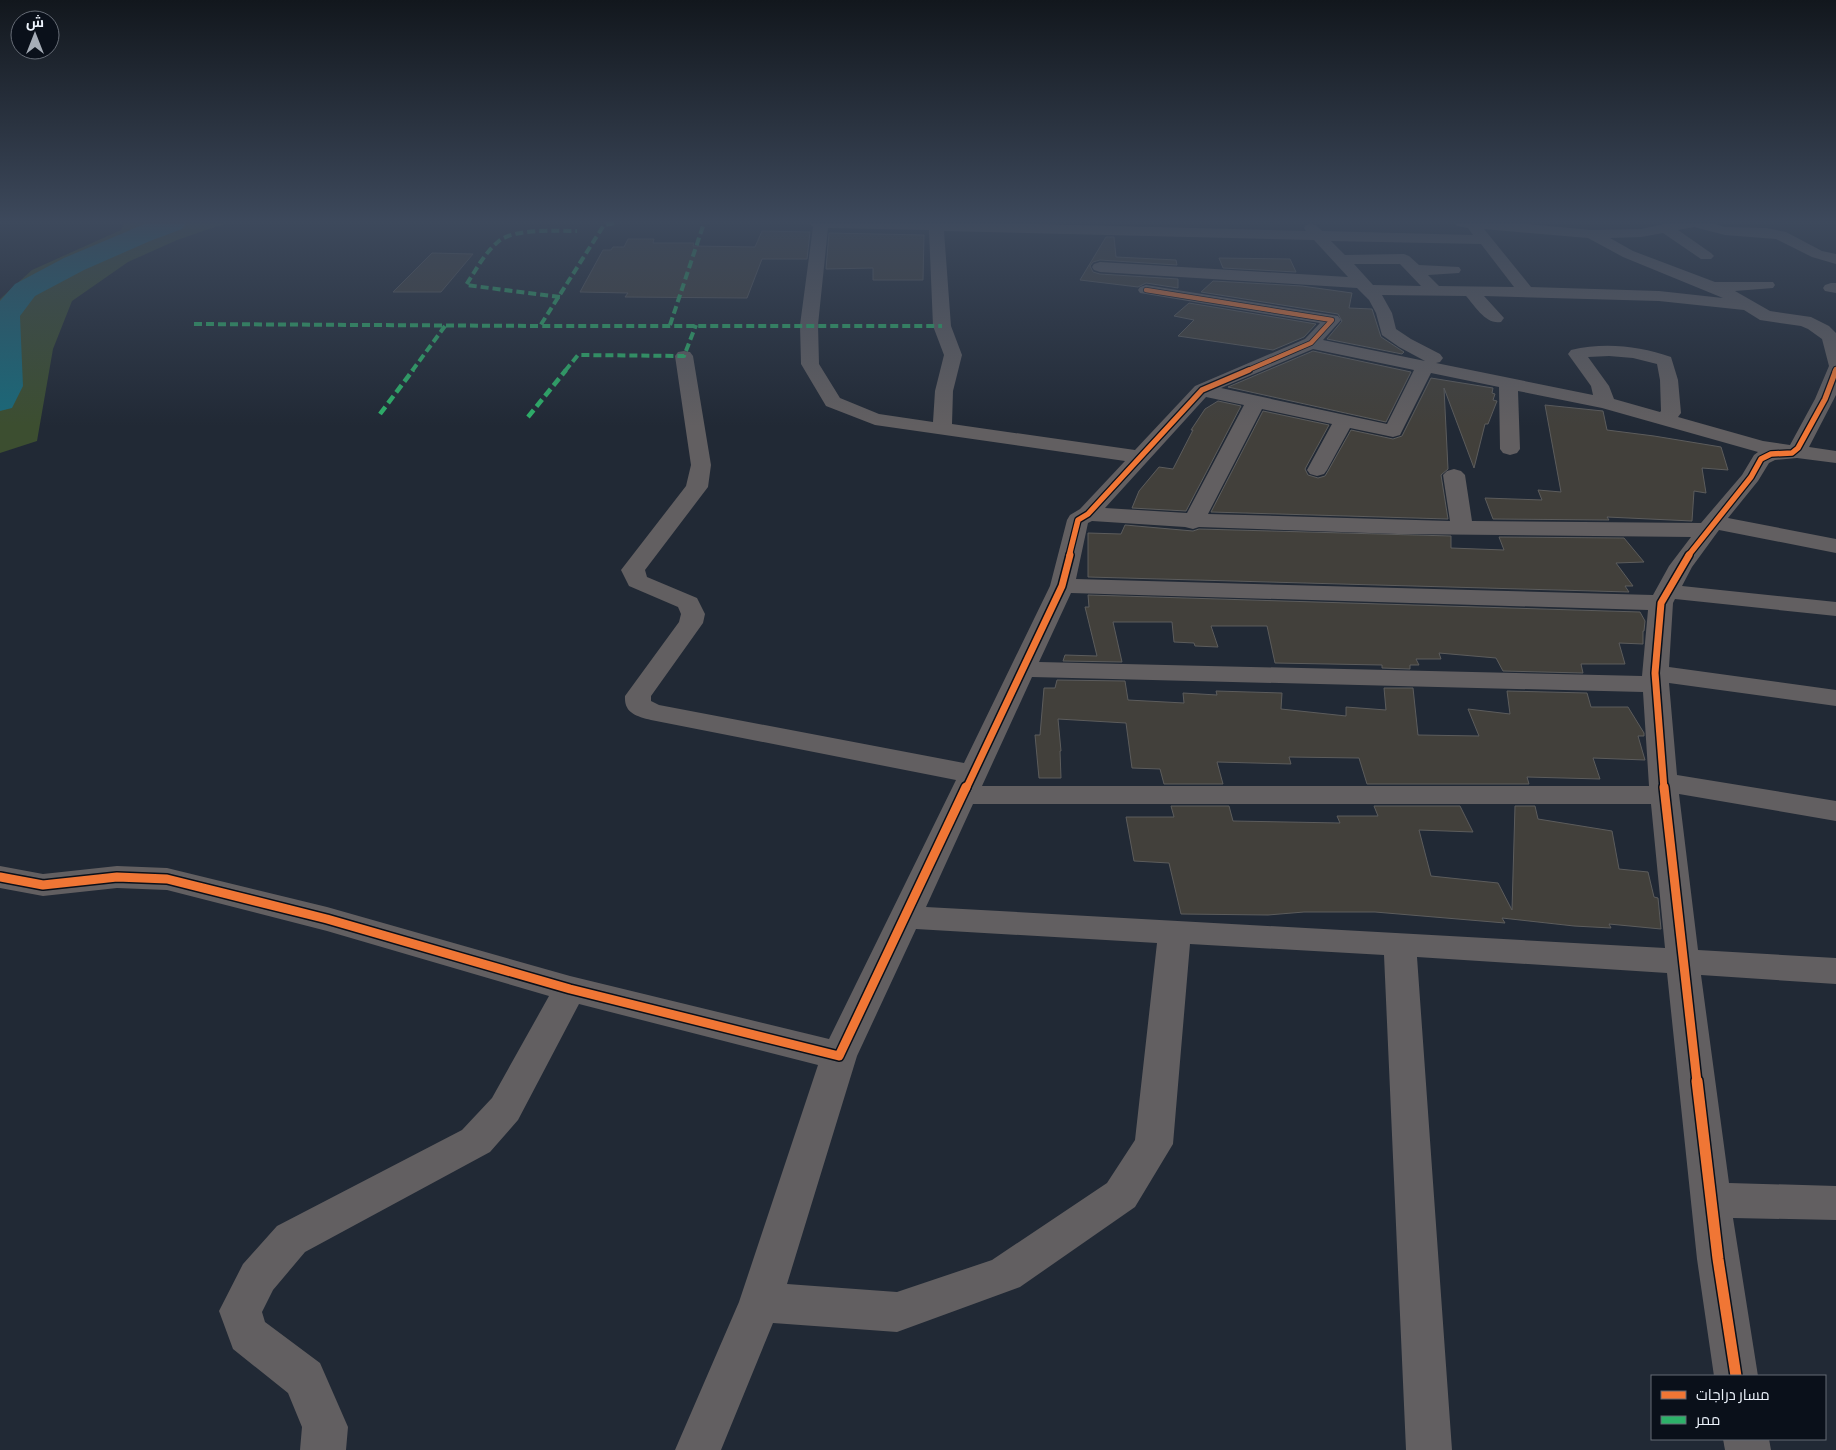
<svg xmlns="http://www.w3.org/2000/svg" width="1836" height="1450" viewBox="0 0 1836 1450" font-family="Manrope,Cairo,sans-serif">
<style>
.green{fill:#3c4e30}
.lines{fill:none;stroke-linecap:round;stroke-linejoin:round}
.river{fill:#1a6979;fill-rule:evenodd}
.building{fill:#42403b;stroke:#5c5c5c}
.minor{fill:#625f61;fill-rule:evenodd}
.quiet-far1{stroke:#2db169;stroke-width:4;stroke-dasharray:8 4;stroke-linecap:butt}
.quiet{stroke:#2db169;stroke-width:4.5;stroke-dasharray:9 4.5;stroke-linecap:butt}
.cycleway-far4-casing{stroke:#0a101a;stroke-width:6}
.cycleway-far3-casing{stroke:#0a101a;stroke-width:8}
.cycleway-far2-casing{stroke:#0a101a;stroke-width:10}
.cycleway-far1-casing{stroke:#0a101a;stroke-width:12}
.cycleway-casing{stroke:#0a101a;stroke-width:14}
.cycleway-far4{stroke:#f07635;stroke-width:4.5}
.cycleway-far3{stroke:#f07635;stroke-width:5.5}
.cycleway-far2{stroke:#f07635;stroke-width:7}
.cycleway-far1{stroke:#f07635;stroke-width:9}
.cycleway{stroke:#f07635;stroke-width:11}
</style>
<rect width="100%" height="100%" fill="#212935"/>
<polygon class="green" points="127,223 227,223 177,240 128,262 72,301 53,349 37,441 0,453 0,299 32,270 121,230 124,224"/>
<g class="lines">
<polygon class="river" points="147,223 186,223 182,229 150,241 84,270 35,296 20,316 23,386 12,408 0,411 0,301 15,284 64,258"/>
</g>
<g class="building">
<polygon points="762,231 810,232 807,259 762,259 747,298 625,297 628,293 580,292 603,250 611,250 613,247 624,247 628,239 654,239 653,243 694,243 693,246 755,247"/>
<polygon points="829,233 924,235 923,280 873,280 873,268 826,269"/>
<polygon points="1106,237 1114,237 1116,257 1176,260 1177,265 1100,260 1093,262 1090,266 1093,272 1100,274 1178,279 1178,288 1146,283 1138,287 1080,280"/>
<polygon points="432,253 473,254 441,292 393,292"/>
<polygon points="1219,258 1290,259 1296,272 1223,268"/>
<polygon points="1213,281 1302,286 1352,293 1349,308 1372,309 1381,337 1404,352 1402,354 1327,339 1342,321 1338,314 1201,292"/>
<polygon points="1189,303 1316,324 1304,337 1273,350 1178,336 1194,320 1174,316"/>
<polygon points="1313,351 1411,372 1386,422 1228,387"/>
<polygon points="1431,378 1493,388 1492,393 1495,394 1493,400 1497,401 1488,424 1485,424 1474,468 1444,388 1448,469 1441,475 1448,519 1211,512 1263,411 1329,425 1305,469 1308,475 1318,478 1325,476 1328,471 1351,430 1393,439 1402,436"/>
<polygon points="1218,401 1241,406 1186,511 1132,508 1139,491 1159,467 1173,469 1193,430 1191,430 1205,409"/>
<polygon points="1545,405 1603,411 1607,430 1654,436 1721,447 1728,470 1702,468 1706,493 1694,491 1692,521 1607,517 1609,520 1493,519 1485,498 1542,500 1538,490 1561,492"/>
<polygon points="1125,525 1193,531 1199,529 1451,536 1451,548 1504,550 1499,537 1624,538 1644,562 1616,563 1633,586 1625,586 1629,592 1088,577 1088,533 1121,534"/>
<polygon points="1088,595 1640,612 1645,621 1644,631 1643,631 1643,644 1619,643 1625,664 1581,664 1583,673 1503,671 1496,658 1439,653 1441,659 1416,659 1419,665 1410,665 1410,669 1382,668 1382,665 1275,663 1267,626 1211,626 1218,647 1195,646 1194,643 1174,642 1172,622 1113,622 1122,662 1063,661 1065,655 1097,656 1085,607 1089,607"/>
<polygon points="1057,680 1125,681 1128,700 1184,703 1183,693 1217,695 1216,691 1282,693 1281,709 1346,716 1346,707 1386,710 1384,688 1413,688 1418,735 1479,736 1468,709 1510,714 1507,691 1587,693 1591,707 1628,707 1644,733 1644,736 1638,736 1645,760 1593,758 1600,779 1527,777 1529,784 1367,784 1359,758 1289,757 1291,764 1217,762 1223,784 1164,784 1160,769 1132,768 1126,723 1058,719 1061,751 1060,751 1061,778 1039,778 1035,735 1040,735 1044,688 1055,688"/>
<polygon points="1171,806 1229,806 1233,821 1340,823 1337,816 1378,816 1374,806 1460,806 1473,832 1419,830 1431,876 1498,883 1512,910 1515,806 1535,806 1538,819 1612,831 1619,869 1648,872 1654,897 1658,898 1661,929 1609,924 1611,928 1574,926 1502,918 1505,923 1375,912 1304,912 1268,915 1181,914 1169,863 1134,861 1126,817 1174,817"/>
</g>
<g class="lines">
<g class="minor">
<path d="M 809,223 L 1001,223 L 1306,231 L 1304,228 L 1306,225 C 1314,223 1317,226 1322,231 L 1473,235 L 1468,228 L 1457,226 L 1455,223 L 1517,223 L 1591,230 L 1641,229 L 1669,223 L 1712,223 L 1725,227 L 1766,228 L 1786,232 L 1822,251 L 1836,254 L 1836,264 L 1812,257 L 1776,239 L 1725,235 L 1694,227 L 1678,230 L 1711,253 L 1714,256 L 1711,259 L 1701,259 L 1663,233 L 1641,237 L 1610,238 L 1633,251 L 1715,282 L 1773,282 L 1775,285 L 1773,288 L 1735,291 L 1770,311 L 1811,317 L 1829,326 L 1836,333 L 1836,395 L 1809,447 L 1836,451 L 1836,463 L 1797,458 L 1775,460 L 1769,463 L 1758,481 L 1728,518 L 1836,539 L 1836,553 L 1719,530 L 1692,567 L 1682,586 L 1836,602 L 1836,616 L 1675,599 L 1673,603 L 1669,667 L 1836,690 L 1836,706 L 1669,683 L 1677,775 L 1836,801 L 1836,821 L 1679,794 L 1698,950 L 1836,958 L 1836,984 L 1701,975 L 1729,1183 L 1836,1186 L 1836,1220 L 1733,1218 L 1758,1376 L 1714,1376 L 1697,1259 L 1667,973 L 1417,957 L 1452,1450 L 1406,1450 L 1384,955 L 1190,944 L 1173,1144 L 1135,1207 L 1020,1287 L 897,1332 L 773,1323 L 721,1450 L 675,1450 L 739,1302 L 818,1065 L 579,1004 L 518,1120 L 490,1152 L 305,1252 L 273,1290 L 262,1312 L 265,1322 L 320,1363 L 348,1427 L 346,1450 L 300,1450 L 302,1427 L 288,1393 L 233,1349 L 219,1311 L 243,1264 L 277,1226 L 462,1130 L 492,1098 L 549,996 L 327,931 L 167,890 L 117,888 L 43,896 L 0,888 L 0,866 L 43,874 L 117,866 L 167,868 L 327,907 L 570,976 L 829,1039 L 956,780 L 651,720 C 636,716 624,713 625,696 L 679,622 L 681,614 L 678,607 L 629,586 L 621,570 L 686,486 L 691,465 L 675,356 L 678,352 L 684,351 L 690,352 L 693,356 L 711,465 L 708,487 L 645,570 L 647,577 L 697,598 L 705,614 L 703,623 L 651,696 L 651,701 L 659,705 L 964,763 L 1050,586 L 1067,520 L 1070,515 L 1080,509 L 1125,461 L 875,425 L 826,406 L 801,364 L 800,325 L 813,227 ZM 828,228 L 929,230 L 933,326 L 944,355 L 935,391 L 933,422 L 879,414 L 840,398 L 819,364 L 818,325 ZM 1484,229 L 1588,238 L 1623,257 L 1723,298 L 1659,291 L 1531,287 ZM 944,231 L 1314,240 L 1348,277 L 1100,262 L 1094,264 L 1092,267 L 1094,270 L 1100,272 L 1357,288 L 1369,300 L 1376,313 L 1382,335 L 1399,347 L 1425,361 L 1323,340 L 1341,320 L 1338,316 L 1146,285 L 1140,287 L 1138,290 L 1140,293 L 1320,323 L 1305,339 L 1195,386 L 1135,450 L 952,424 L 953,391 L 962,355 L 951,326 ZM 1331,241 L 1481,244 L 1514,287 L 1439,286 L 1428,275 L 1459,273 L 1461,270 L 1459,267 L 1419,265 L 1409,256 L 1404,254 L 1345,255 ZM 1354,264 L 1400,264 L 1421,286 L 1373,285 ZM 1382,295 L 1466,296 C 1475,306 1486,325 1501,322 L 1504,318 L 1484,296 L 1659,301 L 1744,310 L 1760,320 L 1801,326 L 1808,329 L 1822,339 L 1829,366 L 1815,399 L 1790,445 L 1763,441 L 1678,417 L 1681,413 L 1678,380 L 1671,357 C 1639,346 1605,342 1571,350 L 1568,354 L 1591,386 L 1593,395 L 1436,363 L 1440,362 L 1443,358 L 1440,354 L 1411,339 L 1396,329 L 1392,313 ZM 1313,349 L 1414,370 L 1387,424 L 1221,388 ZM 1609,356 L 1633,358 L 1657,364 L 1660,380 L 1661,411 L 1660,412 L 1614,399 L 1609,386 L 1588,357 ZM 1431,373 L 1499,387 L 1500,449 L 1503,453 L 1510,455 L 1517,453 L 1520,449 L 1518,391 L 1602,408 L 1758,452 L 1754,455 L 1742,475 L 1701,523 L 1472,521 L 1465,475 L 1461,471 L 1454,469 L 1447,471 L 1443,475 L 1450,521 L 1208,514 L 1262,409 L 1332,424 L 1307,470 L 1310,474 L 1317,476 L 1324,474 L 1327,470 L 1350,428 L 1393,437 L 1400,435 ZM 1206,397 L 1244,405 L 1187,513 L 1105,508 ZM 1092,521 L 1185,527 L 1193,529 L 1199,527 L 1398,534 L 1691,537 L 1669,566 L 1653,595 L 1076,579 L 1088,523 ZM 1071,593 L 1648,610 L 1642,676 L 1039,662 ZM 1032,677 L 1643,692 L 1649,786 L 982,786 ZM 973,804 L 1651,804 L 1665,948 L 926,907 ZM 916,929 L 1157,943 L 1135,1140 L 1107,1183 L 992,1260 L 897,1292 L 787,1284 L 857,1056 Z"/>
<polygon points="1831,283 1836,283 1836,293 1825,291 1823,288 1825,285"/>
<polygon points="1723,1439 1769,1439 1771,1450 1725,1450"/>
</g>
<g class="quiet-far1">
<polyline points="614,223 604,225 540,326 942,326"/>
<path d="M 560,297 L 466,285 C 476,270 485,252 499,241 C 515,228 557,231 577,231"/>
<polyline points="194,324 540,326"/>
<polyline points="670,325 704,223"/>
<polyline points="412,371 445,326"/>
<polyline points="565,371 578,355 684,356 696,325"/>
</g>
<g class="quiet">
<polyline points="380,414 413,370"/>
<polyline points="528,417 566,370"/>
</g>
<defs>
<g id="cycleway-far4">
<polyline points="1146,290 1332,320 1311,343 1246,371"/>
<polyline points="1835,371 1836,369"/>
</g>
<g id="cycleway-far3">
<polyline points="1069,556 1078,520 1088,514 1202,390 1249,370"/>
<polyline points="1688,556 1751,477 1761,459 1771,454 1792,453 1798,448 1825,399 1836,370"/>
</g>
<g id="cycleway-far2">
<polyline points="966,789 1062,586 1070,555"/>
<polyline points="1664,789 1655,673 1661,603 1689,555"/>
</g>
<g id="cycleway-far1">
<polyline points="1664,787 1697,1082"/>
<polyline points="0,877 43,885 117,877 167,879 327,919 570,989 839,1056 966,787"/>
</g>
<polyline id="cycleway" points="1697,1081 1718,1259 1736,1376"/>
</defs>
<use href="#cycleway-far4" class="cycleway-far4-casing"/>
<use href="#cycleway-far3" class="cycleway-far3-casing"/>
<use href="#cycleway-far2" class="cycleway-far2-casing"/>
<use href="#cycleway-far1" class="cycleway-far1-casing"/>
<use href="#cycleway" class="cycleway-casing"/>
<use href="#cycleway-far4" class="cycleway-far4"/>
<use href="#cycleway-far3" class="cycleway-far3"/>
<use href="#cycleway-far2" class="cycleway-far2"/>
<use href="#cycleway-far1" class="cycleway-far1"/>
<use href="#cycleway" class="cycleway"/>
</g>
<linearGradient id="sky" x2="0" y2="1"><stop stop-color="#12171d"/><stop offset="0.52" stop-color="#3d495c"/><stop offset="1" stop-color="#3d495c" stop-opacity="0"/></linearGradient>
<rect width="1836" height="426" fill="url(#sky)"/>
<rect x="1651" y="1375" width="175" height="65" fill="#0a101a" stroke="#656b75"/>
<rect x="1661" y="1391" width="25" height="8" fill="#f07635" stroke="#656b75"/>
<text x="1696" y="1400" font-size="15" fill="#eef4fd">مسار دراجات</text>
<rect x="1661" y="1416" width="25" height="8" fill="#2db169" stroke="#656b75"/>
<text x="1696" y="1425" font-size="15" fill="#eef4fd">ممر</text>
<g transform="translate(35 35)"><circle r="24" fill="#0a101a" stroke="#656b75"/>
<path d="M0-4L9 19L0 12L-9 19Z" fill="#a6adb7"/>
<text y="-8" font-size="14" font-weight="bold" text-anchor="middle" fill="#eef4fd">ش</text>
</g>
</svg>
